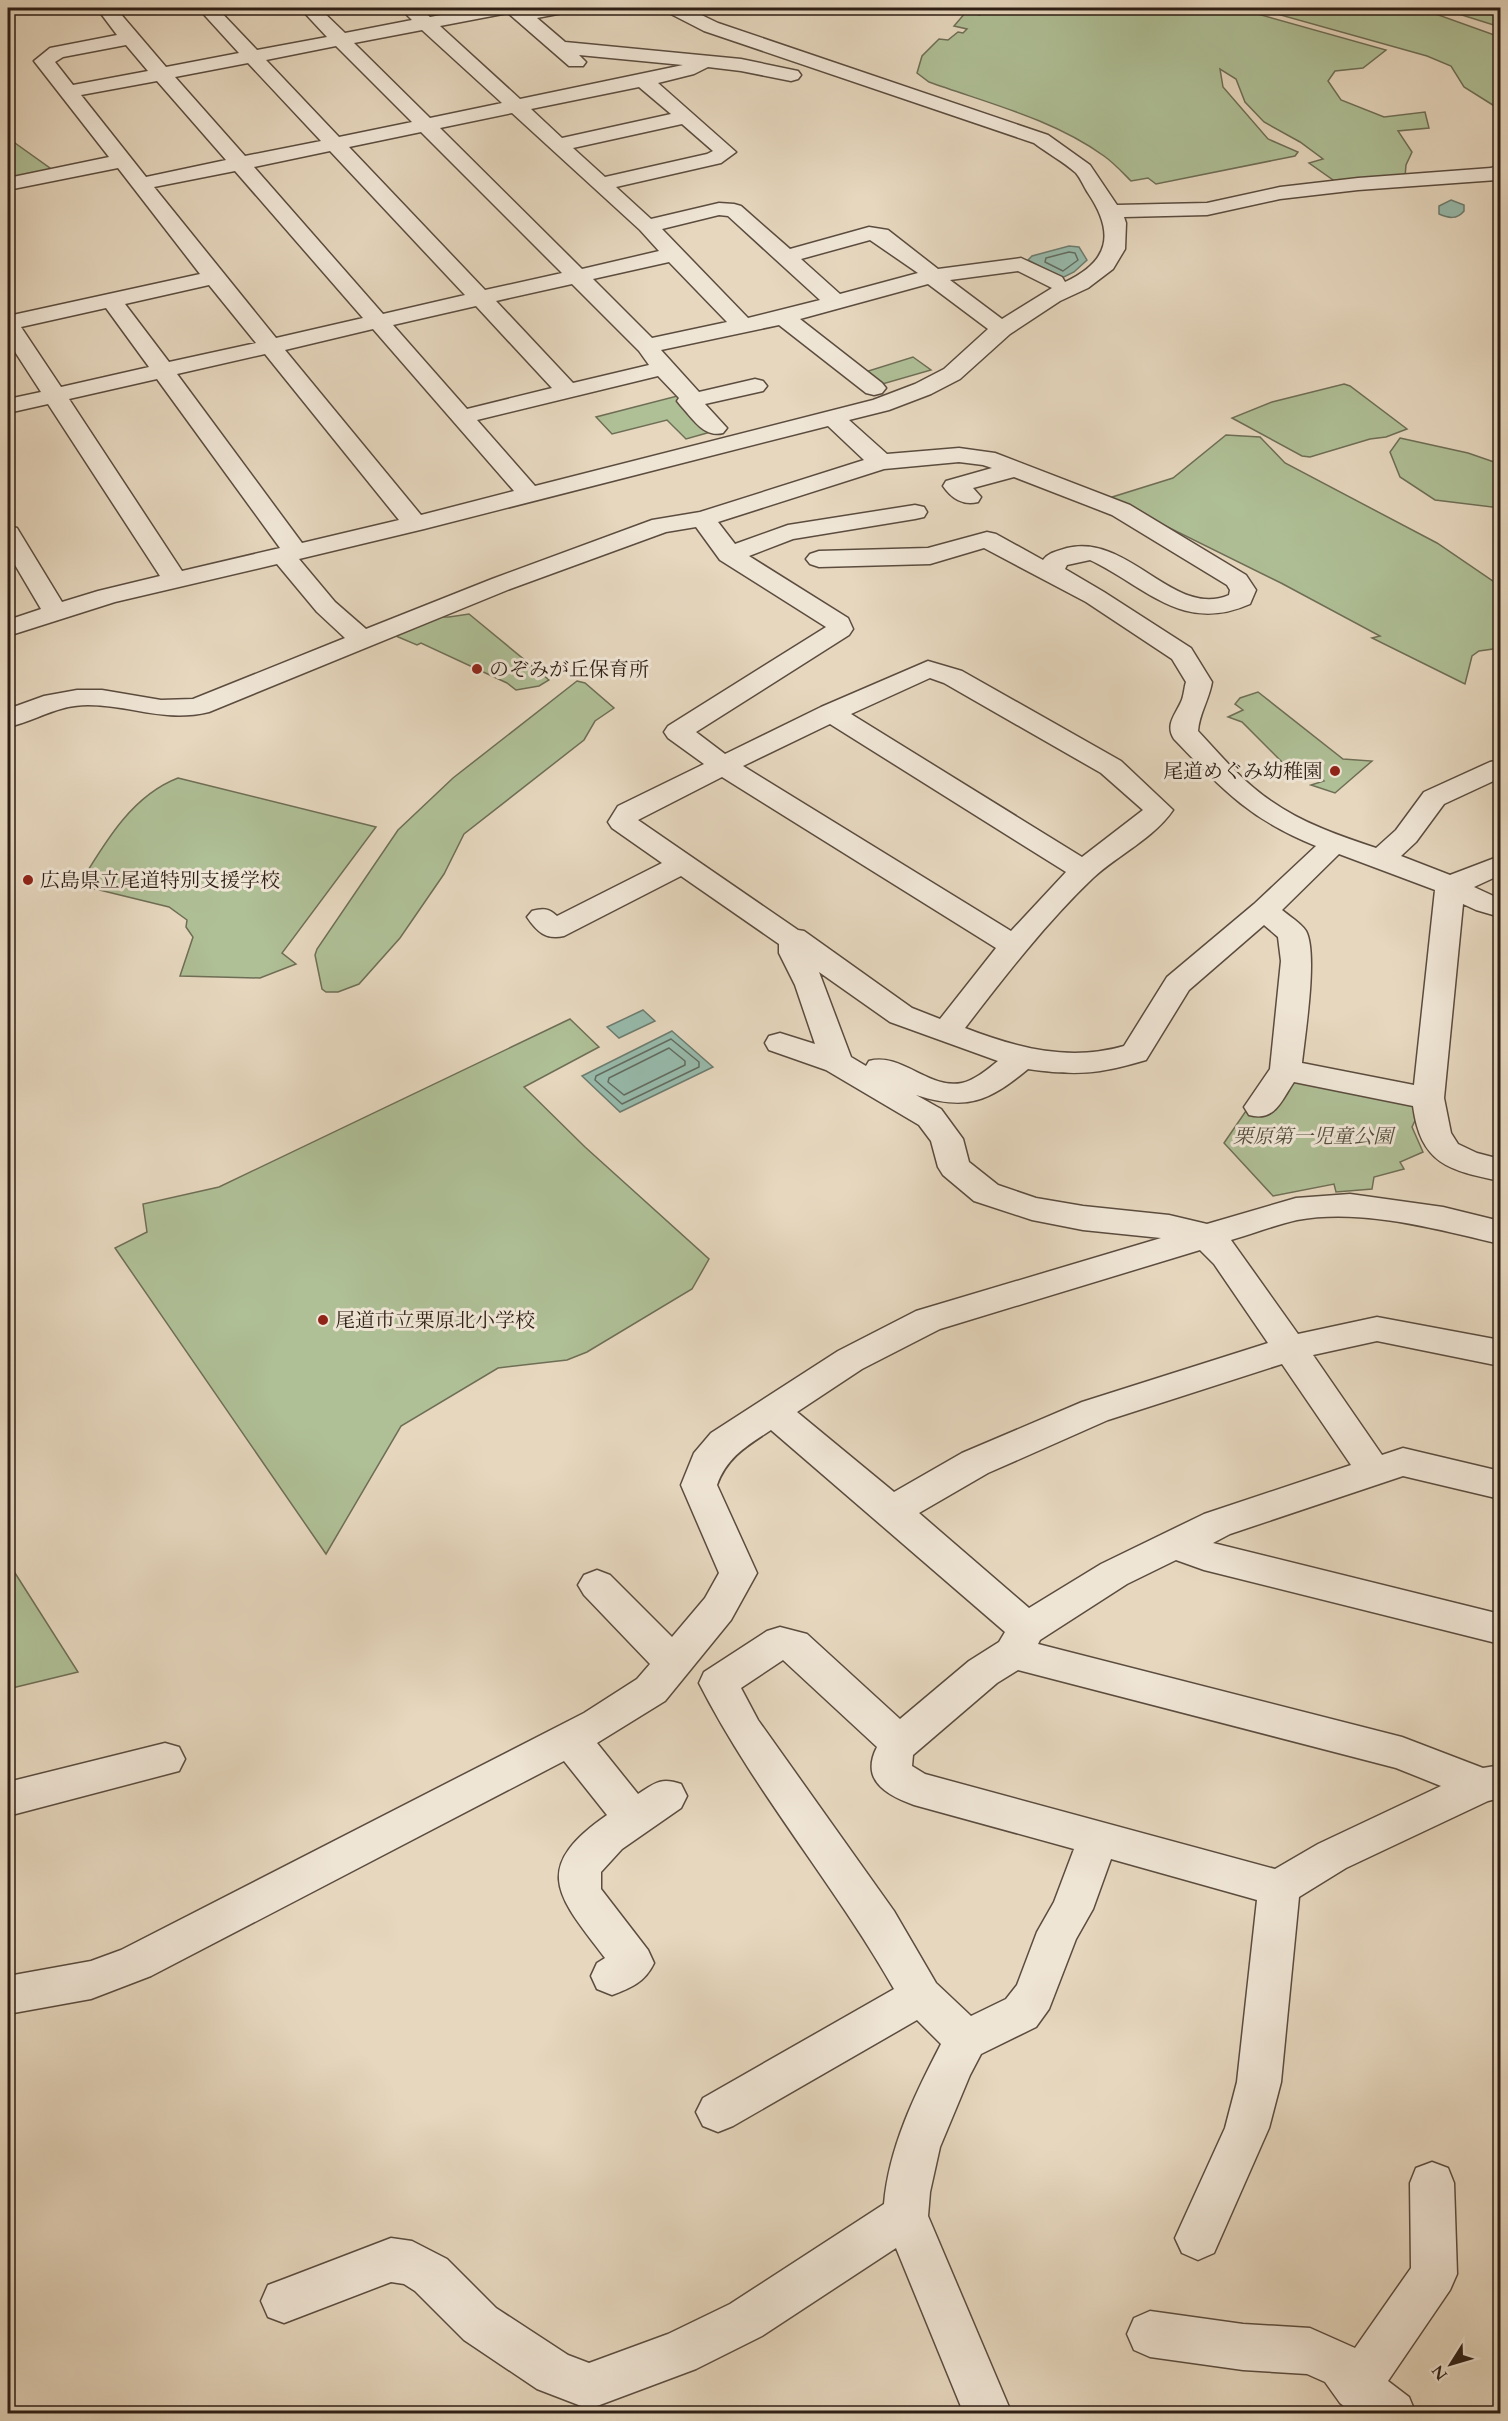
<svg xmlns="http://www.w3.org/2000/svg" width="1508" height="2421" viewBox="0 0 1508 2421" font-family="Cardo,'Noto Serif JP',serif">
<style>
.green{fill:#afbf96;stroke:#6e6e56;stroke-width:1.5}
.water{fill:#97baab;stroke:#6d7c6f;stroke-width:1.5}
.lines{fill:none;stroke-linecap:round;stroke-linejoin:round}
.shore{stroke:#626c60;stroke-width:1.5}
.minor-casing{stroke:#5b4c3f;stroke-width:3}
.minor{fill:#efe5d5;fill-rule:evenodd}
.poi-dot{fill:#8f2418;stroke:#efe5d5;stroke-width:2}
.labels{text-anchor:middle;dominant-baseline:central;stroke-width:6;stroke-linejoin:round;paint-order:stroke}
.poi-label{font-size:20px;fill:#2d1e15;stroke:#efe5d5;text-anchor:start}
.park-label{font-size:20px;font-style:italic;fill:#544e3c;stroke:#efe5d5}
</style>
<rect width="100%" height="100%" fill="#e6d7be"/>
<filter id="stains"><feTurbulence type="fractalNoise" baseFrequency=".00333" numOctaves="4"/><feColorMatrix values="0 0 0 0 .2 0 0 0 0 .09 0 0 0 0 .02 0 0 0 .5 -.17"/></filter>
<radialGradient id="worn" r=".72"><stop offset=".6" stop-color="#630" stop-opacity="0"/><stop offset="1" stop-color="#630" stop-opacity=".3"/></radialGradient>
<g class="green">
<path d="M 990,8 L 1236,8 L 1386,50 L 1363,68 L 1335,71 L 1328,81 L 1341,100 L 1384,117 L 1425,112 L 1429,128 L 1398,131 L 1412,152 L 1406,165 L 1405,177 L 1336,182 L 1309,163 L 1323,159 L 1300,142 L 1264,122 L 1245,102 L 1236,79 L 1220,69 L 1223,87 L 1268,139 L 1298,152 L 1295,156 L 1156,184 L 1148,178 L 1131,181 C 1123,173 1114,163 1104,156 C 1053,119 987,103 929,82 L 917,73 L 922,56 L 939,39 L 948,40 L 958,32 L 963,33 L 967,29 L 954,26 L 966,12 L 980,15 Z"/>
<polygon points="1256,8 1419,8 1500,37 1500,124 1495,122 1496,107 1464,87 1451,66 1427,56"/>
<polygon points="1440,8 1500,8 1500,27 1446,10"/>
<polygon points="8,138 54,171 8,181"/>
<polygon points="913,357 931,370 879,385 862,373"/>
<polygon points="1344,384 1350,386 1407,429 1386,437 1370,439 1310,457 1302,456 1232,418 1272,402"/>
<polygon points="681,395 714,431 686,439 667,420 612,434 596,417"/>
<polygon points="1226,435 1260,437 1285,463 1437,543 1500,586 1500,648 1479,651 1472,656 1465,684 1461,682 1372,638 1380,636 1281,583 1109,498 1173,478"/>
<polygon points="1400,438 1468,453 1500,464 1500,508 1435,500 1400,477 1390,452"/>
<polygon points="469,614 549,680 539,686 516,690 507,683 421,643 417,645 391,634 434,617 449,617"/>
<polygon points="577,681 585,683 614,708 595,721 584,740 464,834 444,874 400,938 359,984 338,992 326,992 322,989 315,955 317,949 398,830 453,778"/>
<polygon points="1258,692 1343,759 1372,761 1335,793 1311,785 1324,781 1305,761 1286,766 1242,722 1228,717 1243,710 1235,704 1240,698"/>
<path d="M 178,778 L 376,827 L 282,953 L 296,964 L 260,978 L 180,976 L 193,937 L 186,927 L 187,920 L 169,907 L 79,885 C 104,844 131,796 178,778 Z"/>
<polygon points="570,1019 599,1047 524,1087 585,1147 709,1259 692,1289 587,1352 567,1360 498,1368 401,1426 326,1554 115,1248 147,1232 143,1204 219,1187"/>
<polygon points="1294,1081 1411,1102 1421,1108 1412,1127 1423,1152 1400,1162 1404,1169 1374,1177 1372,1189 1336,1192 1334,1184 1273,1196 1224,1143 1250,1105"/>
<polygon points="8,1562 78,1672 8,1689"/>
</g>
<g class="water">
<path d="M 1451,200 L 1464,205 L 1464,211 C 1457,220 1448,218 1439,214 L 1439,206 Z"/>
<polygon points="1069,246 1079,247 1087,260 1074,272 1062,278 1028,260 1032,256"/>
<polygon points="643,1010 655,1021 619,1038 607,1027"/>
<polygon points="672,1031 713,1067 620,1112 582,1076"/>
</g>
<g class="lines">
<g class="shore">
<polygon points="1069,252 1075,253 1078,260 1063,271 1045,262 1046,258"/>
<polygon points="671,1039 699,1062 699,1067 622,1104 595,1080 596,1076"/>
<polygon points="669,1048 685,1061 685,1065 624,1095 608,1082 609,1078"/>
</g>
<defs>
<g id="minor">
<path d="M 101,8 L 122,8 L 119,12 L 166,67 L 239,53 L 198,8 L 217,8 L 257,50 L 327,37 L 300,8 L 319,8 L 345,33 L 412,20 L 400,8 L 419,8 L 430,17 L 479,8 L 570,8 L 568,12 L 537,18 L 565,42 L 741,59 L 798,71 L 801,75 L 798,79 L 791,81 L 741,71 L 708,67 L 694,74 L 658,83 L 736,152 L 721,163 L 616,187 L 651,219 L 719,203 L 734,204 L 741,206 L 790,249 L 869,227 L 888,230 L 938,269 L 1021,258 L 1062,277 L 1065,282 C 1110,261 1115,233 1088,193 C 1084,187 1081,179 1076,173 C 1064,162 1047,153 1034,143 L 704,31 L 667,12 L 665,8 L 687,8 L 718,23 L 1048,135 L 1090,165 L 1117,205 L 1207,203 L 1280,187 L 1358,178 L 1491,168 L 1500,164 L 1500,179 L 1497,180 L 1358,190 L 1280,199 L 1207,215 L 1124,217 L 1126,223 L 1125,249 L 1113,269 L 1088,288 L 1060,301 L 1010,334 L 960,379 L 931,394 L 889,410 L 849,420 L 887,454 L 959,448 L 995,453 L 1130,505 L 1246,575 L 1256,590 L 1250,604 C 1182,634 1147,587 1090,560 L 1067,565 L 1065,569 L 1104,592 L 1191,648 L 1212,682 C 1209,700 1199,714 1198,731 C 1221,756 1243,782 1271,801 C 1302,823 1340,836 1376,848 L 1396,830 L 1424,792 L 1490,762 L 1500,760 L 1500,778 L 1444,804 L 1416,842 L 1401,856 L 1450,875 L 1500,856 L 1500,875 L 1474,887 L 1500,899 L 1500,917 L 1476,910 L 1463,904 L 1444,1098 L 1451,1133 L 1458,1144 L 1477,1153 L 1500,1159 L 1500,1181 C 1448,1170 1421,1164 1413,1106 L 1294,1082 C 1281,1101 1275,1122 1249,1115 L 1244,1107 L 1270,1069 L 1281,961 L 1278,937 L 1264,925 L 1189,990 L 1146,1060 C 1099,1074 1077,1076 1028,1069 C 988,1102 967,1111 916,1095 L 941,1109 L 963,1139 L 969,1162 L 998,1185 L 1036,1198 L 1083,1206 L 1169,1215 L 1207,1224 L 1296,1198 L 1350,1194 L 1443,1207 L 1500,1221 L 1500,1244 C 1437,1229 1361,1208 1297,1220 C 1275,1225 1252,1234 1231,1240 L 1298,1334 L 1377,1317 L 1500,1340 L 1500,1366 L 1377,1341 L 1313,1355 L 1382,1455 L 1403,1448 L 1500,1471 L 1500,1499 L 1403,1476 L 1230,1534 L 1213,1543 L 1500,1614 L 1500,1644 L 1204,1570 L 1176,1560 L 1127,1584 L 1040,1640 L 1038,1644 L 1402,1737 L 1483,1768 L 1495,1766 L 1500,1768 L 1500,1798 L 1488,1801 L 1346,1868 L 1299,1897 L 1281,2082 L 1269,2128 L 1214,2253 L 1198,2260 L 1182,2253 L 1175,2238 L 1225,2128 L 1237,2082 L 1257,1900 L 1111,1859 L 1093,1909 L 1076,1939 L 1049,2009 L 1036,2027 L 981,2054 L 970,2075 L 940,2147 L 930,2192 L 928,2216 L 1012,2414 L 964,2414 L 896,2248 L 762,2336 L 696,2369 L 589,2409 L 537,2389 L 464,2340 L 415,2291 L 404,2284 L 391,2282 L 284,2323 L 268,2317 L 261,2301 L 268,2285 L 284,2279 L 391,2238 L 412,2241 L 447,2259 L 496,2308 L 568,2355 L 589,2363 L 668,2334 L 730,2304 L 884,2204 C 889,2147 915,2094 941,2044 L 917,2020 L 733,2126 L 718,2132 L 703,2126 L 696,2112 L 703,2098 L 894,1989 C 834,1884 754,1791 699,1683 L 704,1672 L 767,1631 L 780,1627 L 807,1634 L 900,1719 L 969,1661 L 999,1642 L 1005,1632 L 771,1430 C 747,1446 727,1457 717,1485 L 757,1573 L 731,1620 L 665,1701 L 597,1743 L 638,1794 C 655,1783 661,1777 681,1784 L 687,1796 L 681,1808 L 622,1849 L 601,1872 L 601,1889 L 648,1950 L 654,1963 C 645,1982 631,1988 612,1995 L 597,1989 L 591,1976 L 597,1963 L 605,1958 C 559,1897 529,1869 607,1815 L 564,1761 L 151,1976 L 91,1999 L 8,2014 L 8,1976 L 91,1961 L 121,1950 L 584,1713 L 637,1679 L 650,1664 L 584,1595 L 578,1585 L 584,1575 L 597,1570 L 610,1575 L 672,1637 L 705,1598 L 719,1573 L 681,1485 L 694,1453 L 711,1433 L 838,1351 L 916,1311 L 1161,1238 L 1083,1230 L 1032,1220 L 974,1201 L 943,1175 L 938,1167 L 931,1141 L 919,1125 L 826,1070 L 769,1050 L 765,1043 L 769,1036 L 780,1033 L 815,1044 L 795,985 L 779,953 L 779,944 L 681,876 L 564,936 C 546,940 537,932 527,917 L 532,911 C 542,908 549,908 557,916 L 662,863 L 612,828 L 608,822 L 618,806 L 704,764 L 668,738 L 664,732 L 668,726 L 826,627 L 720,560 L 696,527 L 666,532 L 510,589 L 209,712 C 164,723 131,705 88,705 C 56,705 36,721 8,727 L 8,709 L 44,696 L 77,690 L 102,690 L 161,700 L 193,699 L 345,638 L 317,612 L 277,564 L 115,602 L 8,636 L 8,620 L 41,609 L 8,553 L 8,526 L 17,528 L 62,602 L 98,591 L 160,576 L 48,404 L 8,413 L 8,399 L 41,392 L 8,341 L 8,316 L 200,274 L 118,168 L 8,190 L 8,178 L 109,157 L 34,61 L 50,48 L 117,35 L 99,11 ZM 508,13 L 569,66 L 583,66 L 586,62 L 579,55 L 683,65 L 520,99 L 440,26 ZM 422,30 L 502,103 L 430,118 L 354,43 ZM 126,45 L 148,71 L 73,85 L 55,62 L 63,57 ZM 336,46 L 412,122 L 339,137 L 266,60 ZM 248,63 L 321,141 L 245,156 L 175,77 ZM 157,81 L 226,160 L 146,177 L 81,95 ZM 639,87 L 671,114 L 562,138 L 531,109 ZM 512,113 L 640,230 L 659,251 L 582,269 L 440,128 ZM 682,124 L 713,151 L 707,154 L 605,177 L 573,148 ZM 421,132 L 562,273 L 485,290 L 349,147 ZM 330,151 L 465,295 L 383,314 L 254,167 ZM 235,171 L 363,318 L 276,338 L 154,187 ZM 719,215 L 728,216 L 820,300 L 748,318 L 662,229 ZM 870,240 L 918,273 L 840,294 L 801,259 ZM 669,262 L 727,322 L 652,338 L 593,279 ZM 1018,271 L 1052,288 L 1002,319 L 950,280 ZM 572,284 L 639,351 L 649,365 L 573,383 L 496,301 ZM 928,284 L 988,329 L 944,369 L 915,384 L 873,400 L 535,486 L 477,420 L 658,376 L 679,398 L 677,401 L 681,406 C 693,419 704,438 723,433 L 727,428 L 705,404 L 763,391 L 767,386 L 763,381 L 755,379 L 699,392 L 661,350 L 779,325 L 866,393 L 874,395 L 882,393 L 886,388 L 882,383 L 800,319 ZM 209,285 L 256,343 L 169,362 L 125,304 ZM 476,306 L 552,388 L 467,409 L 393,325 ZM 106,308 L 149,367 L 61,387 L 21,327 ZM 373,329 L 514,491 L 421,515 L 285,350 ZM 265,354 L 399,520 L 302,543 L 177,374 ZM 157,379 L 280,548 L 182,571 L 69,399 ZM 828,426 L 864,460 L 700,512 L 652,520 L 492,579 L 366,629 L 335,602 L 299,559 L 424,529 ZM 959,462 L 983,465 L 992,468 L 946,481 L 943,486 C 951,498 963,506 978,502 L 981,497 L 973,488 L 1014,477 L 1112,515 L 1227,585 L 1230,590 L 1229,595 C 1174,619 1129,533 1067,548 C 1058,551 1049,552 1043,560 L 996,534 L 987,532 L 928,548 L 819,551 L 810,554 L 806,559 L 810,564 L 819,567 L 930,564 L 984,548 L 1086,602 L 1172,659 L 1186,682 C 1184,688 1184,696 1181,702 C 1175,715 1165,725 1174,739 C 1222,789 1249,819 1316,846 L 1254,904 L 1167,977 L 1124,1046 C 1069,1062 1017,1048 965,1028 C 1005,976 1045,924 1093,878 C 1118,855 1154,838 1173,810 L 1121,761 L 962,671 L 928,661 L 821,707 L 725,754 L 696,732 L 849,635 L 853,629 L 848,618 L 749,556 L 793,539 L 915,519 L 924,517 L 927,512 L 924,507 L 915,505 L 788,525 L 735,544 L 718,522 L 884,469 ZM 930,678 L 944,683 L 1101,773 L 1143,810 L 1082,857 L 851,714 ZM 830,724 L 1066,872 L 1011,931 L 743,766 ZM 722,777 L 996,948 L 940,1019 L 912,1008 L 804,931 L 798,930 L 638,820 ZM 1339,854 L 1435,890 L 1414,1085 L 1302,1063 C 1305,1035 1318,953 1306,931 C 1301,923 1289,916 1282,910 ZM 819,972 L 890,1022 L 998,1061 C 988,1069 975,1080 962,1083 C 929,1090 901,1052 869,1061 L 866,1066 L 851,1057 ZM 1200,1250 L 1214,1264 L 1268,1343 L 1082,1402 L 962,1453 L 894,1492 L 797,1412 L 862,1369 L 940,1329 ZM 1282,1364 L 1351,1465 L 1204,1514 L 1101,1564 L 1029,1608 L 919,1513 L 988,1473 L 1108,1420 ZM 783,1660 L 877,1747 C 860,1780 886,1795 914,1805 L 1074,1849 L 1054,1902 L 1037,1932 L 1017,1985 L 1006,1999 L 971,2016 L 936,1983 L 894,1911 L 758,1720 L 741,1688 ZM 1018,1670 L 1396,1768 L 1441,1786 L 1318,1844 L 1275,1869 L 925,1774 L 912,1766 L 913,1755 L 997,1683 Z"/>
<polygon points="165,1743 179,1747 185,1759 179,1771 8,1816 8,1782"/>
<polygon points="1432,2162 1448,2168 1454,2183 1457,2274 1450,2290 1388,2381 1409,2397 1416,2414 1354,2414 1340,2403 1325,2382 1307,2374 1243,2370 1150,2357 1134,2350 1127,2334 1134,2318 1150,2311 1243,2324 1310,2328 1355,2348 1411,2268 1410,2183 1416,2168"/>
</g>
</defs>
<use href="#minor" class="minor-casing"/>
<use href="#minor" class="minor"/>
</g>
<g class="poi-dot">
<circle cx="477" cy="669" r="6"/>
<circle cx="1335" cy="771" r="6"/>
<circle cx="28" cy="880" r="6"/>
<circle cx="323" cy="1320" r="6"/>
</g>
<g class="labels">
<g class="poi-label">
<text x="489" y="669">のぞみが丘保育所</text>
<text x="1323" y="771" text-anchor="end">尾道めぐみ幼稚園</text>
<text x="40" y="880">広島県立尾道特別支援学校</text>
<text x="335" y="1320">尾道市立栗原北小学校</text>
</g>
<g class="park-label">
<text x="1313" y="1136">栗原第一児童公園</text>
</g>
</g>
<rect width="1508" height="2421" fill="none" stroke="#e6d7be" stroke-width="30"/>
<rect x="9" y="9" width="1490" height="2403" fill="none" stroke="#2d1e15" stroke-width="3"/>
<rect x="15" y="15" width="1478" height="2391" fill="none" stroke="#2d1e15" stroke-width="1.5"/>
<g transform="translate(1451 2364) rotate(233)" stroke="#efe5d5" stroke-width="4.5" paint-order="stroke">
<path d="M0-4.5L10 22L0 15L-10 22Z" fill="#2d1e15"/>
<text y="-9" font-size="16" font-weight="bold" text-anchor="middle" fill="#2d1e15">N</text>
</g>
<rect width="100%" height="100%" filter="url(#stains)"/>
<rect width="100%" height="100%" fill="url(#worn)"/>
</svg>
